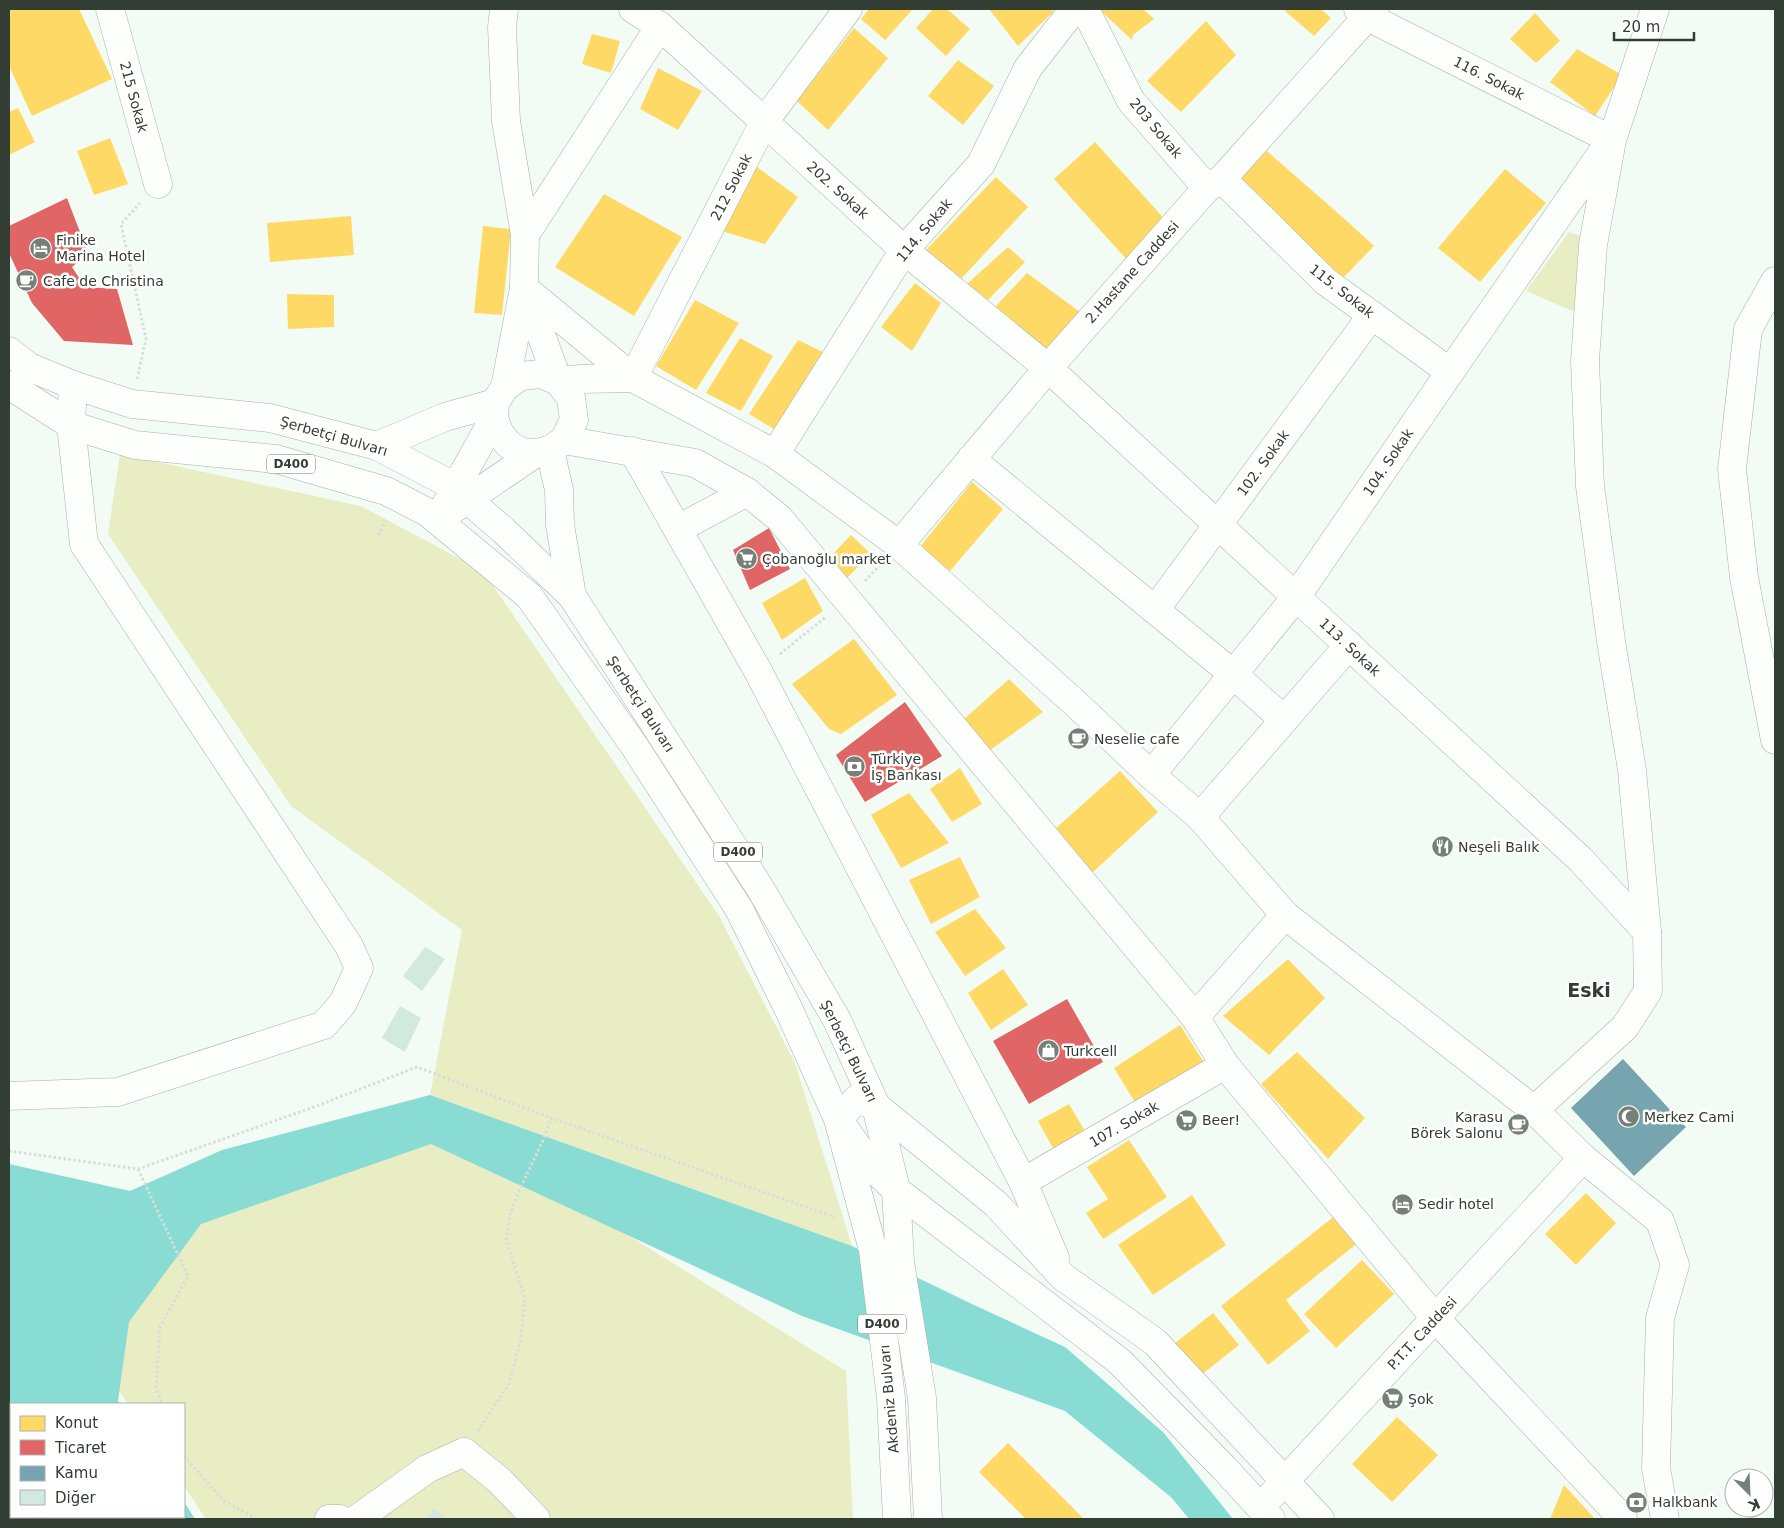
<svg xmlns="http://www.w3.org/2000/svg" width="1784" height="1528" viewBox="0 0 1784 1528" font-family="'DejaVu Sans',sans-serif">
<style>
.green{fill:#e9edc4}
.water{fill:#88dcd4}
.homes{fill:#ffd966}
.shops{fill:#e06666}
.public{fill:#76a5af}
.building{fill:#d2e9df}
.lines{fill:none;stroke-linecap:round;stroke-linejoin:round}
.minor-casing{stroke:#a7b0a8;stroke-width:29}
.highway-casing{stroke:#a7b0a8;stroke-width:29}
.path{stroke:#d9ddda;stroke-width:3;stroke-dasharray:2.5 2.5;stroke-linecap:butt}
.minor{stroke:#fdfffd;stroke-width:28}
.highway{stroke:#fdfffd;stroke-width:28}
.labels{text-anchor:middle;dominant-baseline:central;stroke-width:5;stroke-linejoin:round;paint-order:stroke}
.shield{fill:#fff;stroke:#707770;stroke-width:1}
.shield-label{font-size:12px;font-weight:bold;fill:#323d33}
.street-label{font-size:14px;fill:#323d33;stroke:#fff}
.poi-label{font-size:14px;fill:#323d33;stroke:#fff;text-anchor:start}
.district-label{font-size:19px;font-weight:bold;fill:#323d33;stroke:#fff}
</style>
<rect width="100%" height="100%" fill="#f2fcf4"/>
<g class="green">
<polygon points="1569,232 1596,242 1584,316 1526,291"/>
<polygon points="120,454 361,506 483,571 719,916 795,1063 852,1246 430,1095 462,930 291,806 108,534"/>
<polygon points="407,1136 528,1173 846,1371 853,1519 206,1519 184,1486 184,1404 128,1404 100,1364 184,1203"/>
</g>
<polygon class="water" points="430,1095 852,1246 974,1305 1065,1347 1163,1432 1233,1519 1189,1519 1172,1498 1065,1411 802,1316 431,1144 201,1224 129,1322 118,1401 120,1404 11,1404 11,1517 184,1517 184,1502 195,1519 9,1519 9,1164 130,1191 222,1150"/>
<g class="homes">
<polygon points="9,9 79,9 112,79 32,116 9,66"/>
<polygon points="869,9 913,9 885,40 861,19"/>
<polygon points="933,9 947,9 970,29 946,56 916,28"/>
<polygon points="989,9 1051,9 1053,12 1018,46"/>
<polygon points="1102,9 1143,9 1154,19 1133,35 1132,40 1100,10"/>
<polygon points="1287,9 1321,9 1331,18 1314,36 1285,11"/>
<polygon points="1535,13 1560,41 1536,63 1510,39"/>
<polygon points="1206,21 1236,55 1181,112 1147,81"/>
<polygon points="854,28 888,58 828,130 797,101"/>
<polygon points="592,34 620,41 611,73 582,64"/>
<polygon points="1577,49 1622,75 1595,116 1550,82"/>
<polygon points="958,60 994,86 963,125 928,96"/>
<polygon points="658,68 702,91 678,130 640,109"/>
<polygon points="18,108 35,142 9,155 9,112"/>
<polygon points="110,138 128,184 94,195 77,151"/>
<polygon points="1095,142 1169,224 1128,261 1054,179"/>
<polygon points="1267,151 1348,222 1374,246 1343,278 1238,178"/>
<polygon points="754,165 798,197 765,244 718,230"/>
<polygon points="1505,169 1546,203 1480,282 1438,248"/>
<polygon points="996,177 1028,207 959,281 926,250"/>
<polygon points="604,194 682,237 634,316 555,267"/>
<polygon points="351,216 354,255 270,262 267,223"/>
<polygon points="483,226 511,229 502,315 474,313"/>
<polygon points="1008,247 1025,262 986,302 967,284"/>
<polygon points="1027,273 1080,312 1044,352 995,307"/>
<polygon points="915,283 941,303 912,351 881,327"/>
<polygon points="287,294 334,295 334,327 288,329"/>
<polygon points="695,300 739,323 696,390 656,366"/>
<polygon points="740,338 773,356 741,411 706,393"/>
<polygon points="798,340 825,353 777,431 749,414"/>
<polygon points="972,482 1003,509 950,571 920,547"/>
<polygon points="851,535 871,554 845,580 827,560"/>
<polygon points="805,578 823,611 782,640 762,603"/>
<polygon points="854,639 897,695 841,734 829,729 792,684"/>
<polygon points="1009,679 1043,712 986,753 962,721"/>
<polygon points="960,768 982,804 952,822 930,789"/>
<polygon points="1120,771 1158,812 1092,873 1055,829"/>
<polygon points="909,793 949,843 901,868 871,815"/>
<polygon points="960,857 980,897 931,924 909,880"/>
<polygon points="975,909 1006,948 965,976 935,932"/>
<polygon points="1288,959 1325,998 1269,1055 1223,1016"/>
<polygon points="1003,969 1028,1005 991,1030 968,993"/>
<polygon points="1180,1025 1205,1064 1136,1104 1114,1068"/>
<polygon points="1297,1052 1365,1118 1328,1159 1261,1084"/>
<polygon points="1069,1104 1086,1133 1054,1150 1038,1121"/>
<polygon points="1129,1140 1167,1197 1103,1239 1086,1213 1108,1199 1087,1167"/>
<polygon points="1586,1193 1616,1223 1576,1265 1545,1234"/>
<polygon points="1192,1195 1226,1245 1153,1295 1118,1245"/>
<polygon points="1337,1214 1359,1242 1286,1300 1310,1331 1268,1365 1221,1306"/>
<polygon points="1362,1260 1394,1294 1336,1348 1304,1314"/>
<polygon points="1213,1313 1239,1345 1196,1379 1170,1347"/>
<polygon points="1397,1417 1438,1455 1392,1502 1352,1464"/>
<polygon points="1008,1443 1084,1519 1026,1519 979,1472"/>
<polygon points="1564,1485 1595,1519 1550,1519"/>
</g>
<g class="shops">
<polygon points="67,198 88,253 72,267 85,287 117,289 133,345 64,341 32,303 9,253 9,226"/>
<polygon points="769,528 790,569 750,590 733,550"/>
<polygon points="905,702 942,756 865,802 836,755"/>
<polygon points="1067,999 1103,1062 1029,1104 993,1041"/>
</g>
<polygon class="public" points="1623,1059 1686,1127 1634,1176 1571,1108"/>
<g class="building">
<polygon points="425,947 445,959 422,991 403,976"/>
<polygon points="400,1006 421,1018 405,1052 382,1038"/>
<polygon points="434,1509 447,1519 426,1519"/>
</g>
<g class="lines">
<defs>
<g id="minor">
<polyline points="110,9 158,184"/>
<polyline points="504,9 502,27 506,121 525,235 524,288 505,387 495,403 494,418 499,432 508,444 521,452 536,453 550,450 564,440 574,420 571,398 558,381 540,374 521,376 505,387"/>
<polyline points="633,9 660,26 904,250 1048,368 1580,859 1647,932"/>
<polyline points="1085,9 1131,101 1207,188"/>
<polyline points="1358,9 1366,16 1612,140"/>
<polyline points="1222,179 1325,281 1450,372"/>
<polyline points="525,235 660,26"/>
<polyline points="1775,281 1748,329 1732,469 1744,577 1775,740"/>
<polyline points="524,288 558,381 581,379 633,378 775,454 899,545 1076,704 1151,775 1200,817 1285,915 1534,1110 1583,1158 1660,1221 1675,1265 1660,1318 1656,1468 1665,1519"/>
<polyline points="525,289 633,378 764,122 848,9"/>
<polyline points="564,440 695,463 747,492 779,518 1195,1017 1225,1065 1436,1319 1623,1519"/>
<polyline points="377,446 445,417 495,403"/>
<polyline points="550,450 559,490 560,525 572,596"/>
<polyline points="633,451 758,671 1023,1182 1055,1258"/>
<polyline points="775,454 904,250 981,164 1028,68 1074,9"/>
<polyline points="971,459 1233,674 1284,720"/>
<polyline points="443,510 494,418"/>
<polyline points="437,520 536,453"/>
<polyline points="678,529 747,492"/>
<polyline points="899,545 1048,368 1207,188 1222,179 1374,9"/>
<polyline points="1155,610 1372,315"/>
<polyline points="1151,775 1296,597 1450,372 1606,147"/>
<polyline points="1200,817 1349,645"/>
<polyline points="1195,1017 1285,915"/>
<polyline points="9,1096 118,1092 324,1025 343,1003 359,968 349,946 84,544 71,425 73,385"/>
<polyline points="1534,1110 1625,1027 1648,991 1647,932 1632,770 1611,641 1590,486 1585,361 1593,245 1612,140 1655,9"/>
<polyline points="1023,1182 1225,1065"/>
<polyline points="1272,1495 1583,1158"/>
<polyline points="329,1519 340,1519"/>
<polyline points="357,1519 427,1469 464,1452 500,1481 536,1519"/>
<polyline points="1271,1519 1224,1468 1119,1361 896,1190 871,1166 838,1119 857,1099 876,1106 996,1204 1063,1277 1155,1342 1320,1519"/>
</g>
<g id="highway">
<polyline points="9,351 29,367 73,385 132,404 270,418 377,446 448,483 503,530 572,596 760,888 837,1020 876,1106 896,1190 900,1262 922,1398 928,1519"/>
<polyline points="9,385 71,425 135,445 276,459 386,491 427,512 529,596 635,747 739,909 789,1010 838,1119 873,1250 891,1398 897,1519"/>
</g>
</defs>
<use href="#minor" class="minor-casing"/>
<use href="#highway" class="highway-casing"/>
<g class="path">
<polyline points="137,379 146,339 121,224 140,203"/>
<polyline points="378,535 386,521"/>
<polyline points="865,581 880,565"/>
<polyline points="780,654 826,617"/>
<polyline points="9,1151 138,1169 314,1107 417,1067 551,1118 835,1217"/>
<polyline points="138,1169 188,1276 160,1327 156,1387 162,1404"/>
<polyline points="478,1431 509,1384 521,1338 525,1298 506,1240 510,1215 518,1193 545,1136 551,1118"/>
<polyline points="184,1456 224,1501 257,1519"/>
</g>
<use href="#minor" class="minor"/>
<use href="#highway" class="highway"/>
</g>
<defs>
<symbol id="hotel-disc" viewBox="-11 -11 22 22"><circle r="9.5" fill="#758077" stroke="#fff"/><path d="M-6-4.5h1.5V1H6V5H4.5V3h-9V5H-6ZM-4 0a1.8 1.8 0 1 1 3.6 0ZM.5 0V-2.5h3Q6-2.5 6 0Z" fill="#fff"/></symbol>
<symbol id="cafe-disc" viewBox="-11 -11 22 22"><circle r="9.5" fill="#758077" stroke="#fff"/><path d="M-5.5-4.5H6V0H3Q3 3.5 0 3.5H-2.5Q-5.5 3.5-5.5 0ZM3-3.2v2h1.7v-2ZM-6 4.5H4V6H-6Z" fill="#fff"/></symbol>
<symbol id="supermarket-disc" viewBox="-11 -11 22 22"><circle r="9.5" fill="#758077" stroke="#fff"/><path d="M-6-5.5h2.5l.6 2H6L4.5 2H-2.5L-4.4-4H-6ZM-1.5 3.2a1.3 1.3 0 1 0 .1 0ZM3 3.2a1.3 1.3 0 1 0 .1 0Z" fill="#fff"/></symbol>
<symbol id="bank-disc" viewBox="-11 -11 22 22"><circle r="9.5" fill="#758077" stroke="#fff"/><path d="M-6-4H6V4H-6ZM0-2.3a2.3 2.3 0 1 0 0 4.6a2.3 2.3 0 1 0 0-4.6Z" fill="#fff"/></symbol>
<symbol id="restaurant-disc" viewBox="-11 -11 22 22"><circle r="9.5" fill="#758077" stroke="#fff"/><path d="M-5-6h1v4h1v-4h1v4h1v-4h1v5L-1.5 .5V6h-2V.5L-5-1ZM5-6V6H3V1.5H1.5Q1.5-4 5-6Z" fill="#fff"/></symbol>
<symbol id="shop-disc" viewBox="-11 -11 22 22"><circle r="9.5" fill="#758077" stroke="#fff"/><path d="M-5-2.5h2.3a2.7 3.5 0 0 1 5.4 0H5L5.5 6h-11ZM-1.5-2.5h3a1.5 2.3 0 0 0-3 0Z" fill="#fff"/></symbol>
<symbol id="mosque-disc" viewBox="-11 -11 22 22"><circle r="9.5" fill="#758077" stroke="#fff"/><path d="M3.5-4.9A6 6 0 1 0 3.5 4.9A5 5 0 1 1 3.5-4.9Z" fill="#fff"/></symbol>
</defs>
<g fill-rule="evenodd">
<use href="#hotel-disc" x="28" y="236" width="25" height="25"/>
<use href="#cafe-disc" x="14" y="268" width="25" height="25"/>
<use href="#supermarket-disc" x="734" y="546" width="25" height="25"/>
<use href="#cafe-disc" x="1066" y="726" width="25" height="25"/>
<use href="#bank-disc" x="842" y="754" width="25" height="25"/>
<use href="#restaurant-disc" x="1430" y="834" width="25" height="25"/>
<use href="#shop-disc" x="1036" y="1038" width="25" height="25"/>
<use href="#mosque-disc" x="1616" y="1104" width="25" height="25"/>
<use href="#supermarket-disc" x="1174" y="1108" width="25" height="25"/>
<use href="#cafe-disc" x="1506" y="1112" width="25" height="25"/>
<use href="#hotel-disc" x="1390" y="1192" width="25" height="25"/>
<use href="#supermarket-disc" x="1380" y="1386" width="25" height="25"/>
<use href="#bank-disc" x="1624" y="1490" width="25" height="25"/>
</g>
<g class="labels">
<g class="shield">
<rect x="267" y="454.5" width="48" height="19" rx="4"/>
<rect x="714" y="842.5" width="48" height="19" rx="4"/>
<rect x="858" y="1314.5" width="48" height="19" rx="4"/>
</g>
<g class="shield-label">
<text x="291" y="464">D400</text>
<text x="738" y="852">D400</text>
<text x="882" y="1324">D400</text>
</g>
<g class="street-label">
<text transform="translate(1489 78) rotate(27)">116. Sokak</text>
<text transform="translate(134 97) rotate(75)">215 Sokak</text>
<text transform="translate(1156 128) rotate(50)">203 Sokak</text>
<text transform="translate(731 187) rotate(-63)">212 Sokak</text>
<text transform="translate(838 190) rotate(42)">202. Sokak</text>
<text transform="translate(924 230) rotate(-50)">114. Sokak</text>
<text transform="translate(1132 272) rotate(-48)">2.Hastane Caddesi</text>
<text transform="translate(1342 291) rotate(38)">115. Sokak</text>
<text transform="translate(334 436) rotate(16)">Şerbetçi Bulvarı</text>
<text transform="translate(1388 462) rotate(-56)">104. Sokak</text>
<text transform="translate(1263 463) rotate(-54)">102. Sokak</text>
<text transform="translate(1350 647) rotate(43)">113. Sokak</text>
<text transform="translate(641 704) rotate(57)">Şerbetçi Bulvarı</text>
<text transform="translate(849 1051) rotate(64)">Şerbetçi Bulvarı</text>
<text transform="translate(1124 1124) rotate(-30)">107. Sokak</text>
<text transform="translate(1422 1333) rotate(-47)">P.T.T. Caddesi</text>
<text transform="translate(889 1399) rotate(-95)">Akdeniz Bulvarı</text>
</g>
<g class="poi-label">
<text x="56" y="240">Finike<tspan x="56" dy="16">Marina Hotel</tspan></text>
<text x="43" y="281">Cafe de Christina</text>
<text x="762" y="559">Çobanoğlu market</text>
<text x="1094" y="739">Neselie cafe</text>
<text x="871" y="759">Türkiye<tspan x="871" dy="16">İş Bankası</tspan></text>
<text x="1458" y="847">Neşeli Balık</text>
<text x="1064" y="1051">Turkcell</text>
<text x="1503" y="1117" text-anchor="end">Karasu<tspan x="1503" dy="16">Börek Salonu</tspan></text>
<text x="1644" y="1117">Merkez Cami</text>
<text x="1202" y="1120">Beer!</text>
<text x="1418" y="1204">Sedir hotel</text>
<text x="1408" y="1399">Şok</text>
<text x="1652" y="1502">Halkbank</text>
</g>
<g class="district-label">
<text x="1589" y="990">Eski</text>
</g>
</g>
<rect width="1784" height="1528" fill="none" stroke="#323d33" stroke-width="20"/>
<rect x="10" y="1403" width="175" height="115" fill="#ffffff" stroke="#adb1ad"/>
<rect x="20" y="1416" width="25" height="15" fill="#ffd966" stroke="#adb1ad"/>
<text x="55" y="1428" font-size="15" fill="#323d33">Konut</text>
<rect x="20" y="1440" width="25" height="15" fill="#e06666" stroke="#adb1ad"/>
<text x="55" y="1453" font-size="15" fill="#323d33">Ticaret</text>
<rect x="20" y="1466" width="25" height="15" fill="#76a5af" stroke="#adb1ad"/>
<text x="55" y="1478" font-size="15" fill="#323d33">Kamu</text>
<rect x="20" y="1490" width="25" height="15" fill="#d2e9df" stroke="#adb1ad"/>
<text x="55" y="1503" font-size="15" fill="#323d33">Diğer</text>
<g transform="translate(1749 1493) rotate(156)"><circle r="24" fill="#ffffff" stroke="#adb1ad"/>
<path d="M0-4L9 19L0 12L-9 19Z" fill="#758077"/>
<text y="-8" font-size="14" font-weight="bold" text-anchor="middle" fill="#323d33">K</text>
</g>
<path d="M1614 32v8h80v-8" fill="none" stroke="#323d33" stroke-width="2.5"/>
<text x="1622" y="32" font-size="15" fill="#323d33" stroke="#ffffff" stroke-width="4" paint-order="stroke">20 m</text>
</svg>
